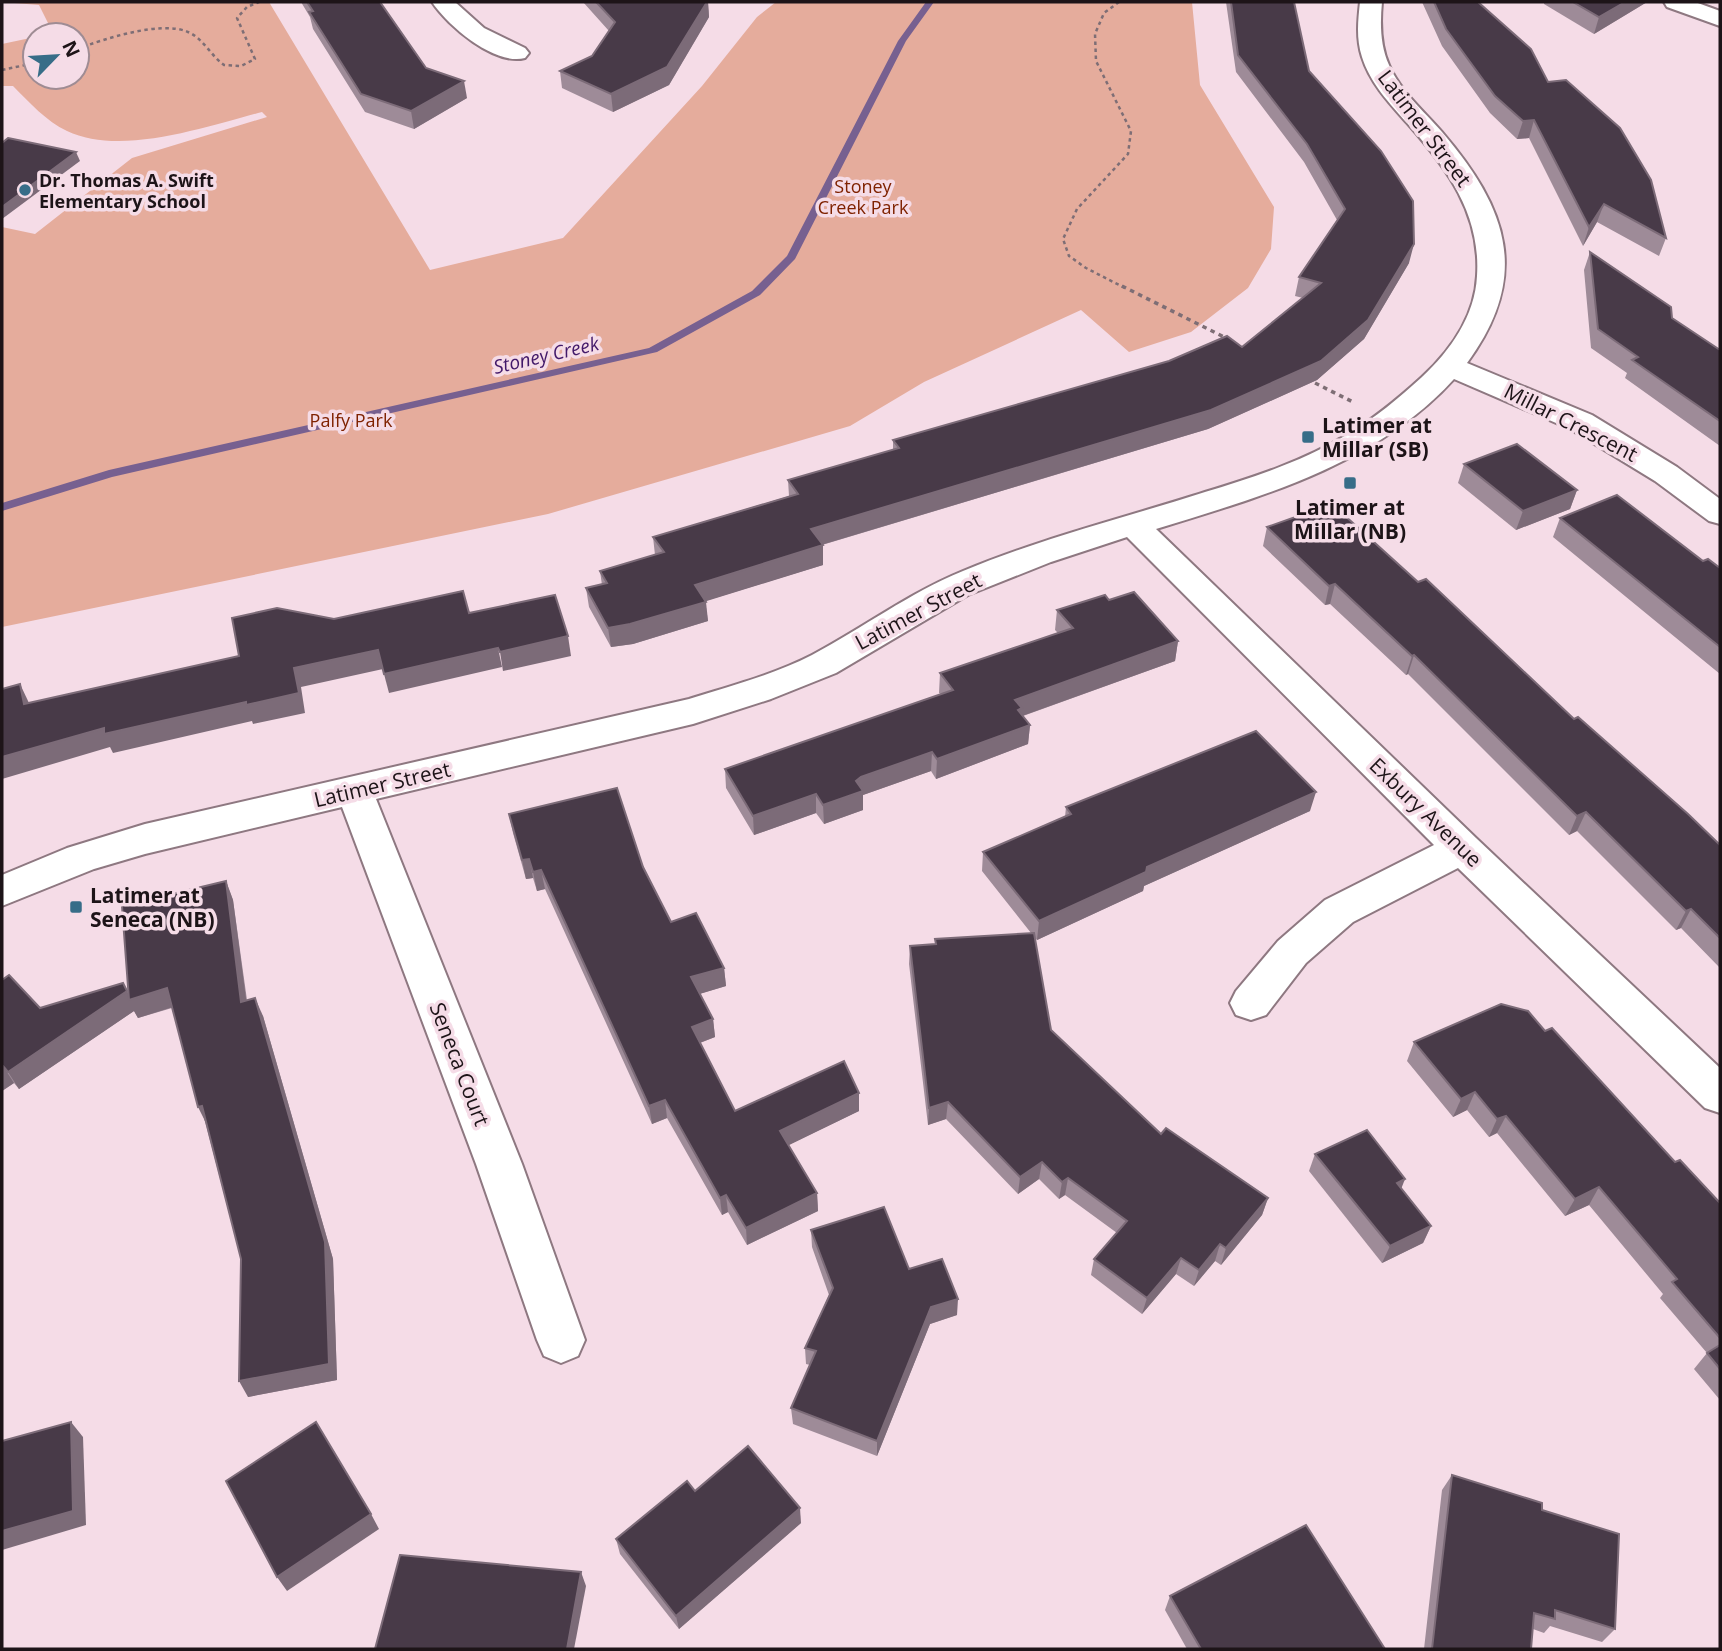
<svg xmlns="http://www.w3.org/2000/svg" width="1722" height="1651" viewBox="0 0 1722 1651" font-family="'Open Sans',sans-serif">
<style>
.green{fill:#e5ac9c}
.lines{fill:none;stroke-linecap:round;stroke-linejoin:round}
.stream{fill:#776090;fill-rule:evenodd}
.minor-casing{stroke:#8e7881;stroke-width:4}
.path-far1{stroke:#7e6e75;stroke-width:2.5;stroke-dasharray:3.5 3.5;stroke-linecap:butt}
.path{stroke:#7e6e75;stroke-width:3.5;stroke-dasharray:4.5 4.5;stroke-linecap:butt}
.minor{fill:#fff;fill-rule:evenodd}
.wall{fill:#9e8b98}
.shaded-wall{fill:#7c6b78}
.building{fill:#483a48;stroke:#7c6b78;stroke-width:2}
.poi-dot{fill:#376d88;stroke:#f5dce7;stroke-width:2.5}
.labels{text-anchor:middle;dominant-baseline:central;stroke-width:7;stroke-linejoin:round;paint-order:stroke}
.far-poi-label{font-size:18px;font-weight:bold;fill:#1d1418;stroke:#f5dce7;text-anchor:start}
.far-park-label{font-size:18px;fill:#7f2201;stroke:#f5dce7}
.far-water-label{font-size:19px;font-style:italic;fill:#421869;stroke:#f5dce7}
.street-label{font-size:21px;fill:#1d1418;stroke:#f5dce7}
.poi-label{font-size:21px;font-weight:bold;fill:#1d1418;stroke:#f5dce7;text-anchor:start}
</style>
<rect width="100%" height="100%" fill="#f5dce7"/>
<path class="green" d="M 2,2 L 269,2 L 430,270 L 563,238 L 702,86 L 757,17 L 776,2 L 1192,2 L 1200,85 L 1274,207 L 1271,249 L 1248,288 L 1191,332 L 1129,352 L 1081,310 L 924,382 L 850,426 L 548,514 L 2,627 L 2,227 L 35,234 L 132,158 L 267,117 L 262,112 C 208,126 121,157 67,131 C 46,121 30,103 13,86 L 2,86 L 2,44 L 35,37 L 35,77 L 77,77 L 77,35 L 48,35 L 53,33 L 39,5 Z"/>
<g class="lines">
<polygon class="stream" points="926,2 934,2 906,41 795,259 760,295 657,352 112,477 2,511 2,503 109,470 649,348 752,291 787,256 898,41"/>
<defs>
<g id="minor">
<path d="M 432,2 L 455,2 L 484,28 L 525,48 L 529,53 L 525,58 C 495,66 448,26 432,2 Z"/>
<path d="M 1360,2 L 1382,2 C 1380,23 1380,45 1389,65 C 1400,91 1424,111 1442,132 C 1508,209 1531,276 1467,363 L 1592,415 L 1677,467 L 1720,499 L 1720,524 L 1709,521 L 1655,481 L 1570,429 L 1454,379 C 1376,465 1263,496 1156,529 L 1476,838 L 1720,1068 L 1720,1113 L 1705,1108 L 1458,868 L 1353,922 L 1306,963 L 1266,1015 L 1251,1020 L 1236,1015 L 1230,1003 L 1236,991 L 1278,941 L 1325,900 L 1434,845 L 1127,537 L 1051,562 L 968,595 L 836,673 L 771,699 L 693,724 L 376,799 L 522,1164 L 585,1340 L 578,1356 L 561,1363 L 544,1356 L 537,1340 L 476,1164 L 342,807 L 145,854 L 94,869 L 2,906 L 2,875 L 67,848 L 145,824 L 689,699 C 730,686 773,675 812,655 C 863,628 909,593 963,571 C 1042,538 1124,518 1205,492 C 1254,477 1304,461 1348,434 C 1375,418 1399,398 1422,377 C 1450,351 1475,316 1477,276 C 1481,214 1447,168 1407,123 C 1390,104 1370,83 1362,57 C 1356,39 1358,20 1360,2 Z"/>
<polygon points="1664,2 1695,2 1720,11 1720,26 1667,7"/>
</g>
</defs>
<use href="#minor" class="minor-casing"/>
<g class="path-far1">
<polyline points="1119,2 1104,13 1095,34 1096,61 1131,131 1128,154 1077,209 1063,239 1069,256 1086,268 1125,288"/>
<path d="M 77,49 C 104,39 161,20 188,32 C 203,38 211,56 224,65 L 241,66 L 255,59 L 237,18 L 247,7 L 259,2"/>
<polyline points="2,70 35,63"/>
</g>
<g class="path">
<polyline points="1122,286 1228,339"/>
<polyline points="1307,379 1353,402"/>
</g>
<use href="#minor" class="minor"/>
</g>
<g class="wall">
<polygon points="301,2 380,2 426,68 467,98 414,129 365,112 313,29 310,17"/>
<polygon points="583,2 708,2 709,17 669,85 613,112 562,88 560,71 592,56 609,31"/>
<polygon points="1226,2 1294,2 1309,71 1409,263 1364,339 1317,380 1208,429 822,545 823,565 705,601 708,621 633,644 611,647 589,607 586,588 602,585 600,571 655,555 653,537 789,496 788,480 893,450 893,440 1242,347 1303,298 1295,296 1299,277 1337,220 1304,162 1236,72"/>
<polygon points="1422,2 1478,2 1548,82 1666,238 1659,256 1597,222 1583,246 1529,138 1517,139 1490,113 1442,46"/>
<polygon points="1544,2 1647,2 1594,34 1544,4"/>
<polygon points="1590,252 1672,318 1720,350 1720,446 1625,378 1627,373 1591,348 1584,270"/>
<polygon points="1464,464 1577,490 1570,509 1516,530 1458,483"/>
<polygon points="1560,518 1703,561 1720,568 1720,677 1719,676 1720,674 1553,537"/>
<polygon points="1267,527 1418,582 1574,719 1720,845 1720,968 1681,928 1676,930 1577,831 1569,835 1408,674 1406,675 1330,604 1325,605 1263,546"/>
<polygon points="1109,600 1178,641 1175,661 1023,716 1030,725 1028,744 936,779 931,771 863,795 863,810 824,824 816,813 754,835 726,788 725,769 941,694 939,693 940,673 1058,633 1055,630 1057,610"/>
<polygon points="1066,807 1310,811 1144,886 1143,891 1037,940 1035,938 1051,1030 1161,1134 1268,1198 1262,1215 1221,1265 1215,1261 1194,1286 1176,1274 1142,1314 1091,1275 1094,1259 1117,1233 1065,1195 1059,1199 1039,1179 1018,1194 946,1119 928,1125 909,964 910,946 935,945 935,939 1031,933 982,871 983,852 1065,817"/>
<polygon points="509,814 643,867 671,922 724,968 726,986 699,994 713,1019 715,1037 700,1043 735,1111 859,1111 788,1145 817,1193 818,1211 747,1245 728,1212 722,1215 667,1118 652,1124 545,889 537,891 533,878 526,879 513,833"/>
<polygon points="226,881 233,900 247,1000 263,1016 333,1259 337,1380 248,1397 241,1259 206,1125 172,1008 138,1018 134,1011 19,1089 14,1083 2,1091 2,980 40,1008 123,983 128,993"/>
<polygon points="1545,1031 1675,1162 1720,1203 1720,1400 1694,1369 1707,1353 1660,1298 1663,1294 1589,1205 1565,1216 1497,1133 1489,1137 1467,1110 1453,1117 1407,1061 1414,1042"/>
<polygon points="1315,1154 1401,1188 1431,1226 1423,1243 1382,1263 1309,1171"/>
<polygon points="811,1230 909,1269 957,1315 930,1324 877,1456 793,1424 791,1408 810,1365 806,1364 805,1348 829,1295 812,1247"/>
<polygon points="1452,1475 1542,1510 1615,1629 1602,1642 1550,1626 1544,1633 1533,1629 1531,1649 1424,1649 1442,1490"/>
<polygon points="695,1491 801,1523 679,1629 620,1554 616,1539"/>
<polygon points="1170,1596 1385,1649 1187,1649 1165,1610"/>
</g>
<g class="shaded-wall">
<polygon points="707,2 708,2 709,17 669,85 613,112 611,94"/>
<polygon points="1625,2 1647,2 1594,34 1599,17"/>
<polygon points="464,81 467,98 414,129 411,111"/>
<polygon points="1534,120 1529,138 1517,139 1523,121"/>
<polygon points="76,152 80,161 2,219 2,207"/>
<polygon points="1604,204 1597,222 1583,246 1589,227"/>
<polygon points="1414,244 1409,263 1364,339 1317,380 1208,429 811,548 811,529 1211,410"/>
<polygon points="1577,490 1570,509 1516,530 1523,511"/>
<polygon points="823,545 823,565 697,604 695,585"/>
<polygon points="1335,584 1330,604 1325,605 1329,586"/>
<polygon points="706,602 708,621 633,644 611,647 608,628"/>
<polygon points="568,636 571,656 503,671 500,652"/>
<polygon points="1178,641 1175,661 1022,716 1021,727 1015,700"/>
<polygon points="498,648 502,667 389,693 384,674"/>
<polygon points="378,650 383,669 301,687 305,713 253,724 252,721 113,753 110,747 2,779 2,757 104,728 294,668"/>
<polygon points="1414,655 1408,674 1406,675 1412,656"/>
<polygon points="20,684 29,703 24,704"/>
<polygon points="1030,725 1028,744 936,779 937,759"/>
<polygon points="932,752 931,771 863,795 863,810 824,824 823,805 861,777"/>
<polygon points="1316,792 1310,811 1144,886 1143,891 1037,940 1039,921 1147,867"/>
<polygon points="816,794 816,813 754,835 753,816"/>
<polygon points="1586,812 1577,831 1569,835 1577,816"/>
<polygon points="529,859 533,878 526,879 522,860"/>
<polygon points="541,870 545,889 537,891 533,872"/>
<polygon points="226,881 233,900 249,1021 241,1002"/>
<polygon points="1691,909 1681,928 1676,930 1686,911"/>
<polygon points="724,968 726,986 693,996 691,977"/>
<polygon points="123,983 131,999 167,988 176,1006 138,1018 134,1011 19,1089 8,1072"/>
<polygon points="255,998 263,1016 333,1259 337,1380 248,1397 239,1381"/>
<polygon points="713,1019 715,1037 694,1045 692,1027"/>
<polygon points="2,1066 3,1066 14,1083 2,1091"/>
<polygon points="1475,1092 1467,1110 1453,1117 1461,1099"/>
<polygon points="859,1093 859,1111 781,1149 780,1131"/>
<polygon points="665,1100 667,1118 652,1124 649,1106"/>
<polygon points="948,1102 946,1119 928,1125 929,1108"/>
<polygon points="202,1106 207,1125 198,1107"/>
<polygon points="1506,1116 1497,1133 1489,1137 1497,1119"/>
<polygon points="1042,1162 1039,1179 1018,1194 1020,1177"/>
<polygon points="1068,1178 1065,1195 1059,1199 1062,1182"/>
<polygon points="1405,1179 1398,1197 1397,1183"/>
<polygon points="1599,1187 1589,1205 1565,1216 1575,1199"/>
<polygon points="817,1193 818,1211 747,1245 746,1228"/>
<polygon points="726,1195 728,1212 722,1215 720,1198"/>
<polygon points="1268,1198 1262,1215 1221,1265 1226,1248"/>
<polygon points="1431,1226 1423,1243 1382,1263 1390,1246"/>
<polygon points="1220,1244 1215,1261 1194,1286 1199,1270"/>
<polygon points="1181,1258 1176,1274 1142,1314 1147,1298"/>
<polygon points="958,1299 957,1315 930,1324 877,1456 877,1441 931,1307"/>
<polygon points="71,1422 83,1437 86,1525 2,1550 2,1531"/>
<polygon points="800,1508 801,1523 679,1629 676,1616"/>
<polygon points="371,1514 379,1529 287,1591 277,1577"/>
<polygon points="581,1572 586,1586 574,1649 567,1649"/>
</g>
<g class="building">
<polygon points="307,2 380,2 426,68 464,81 411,111 361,94 309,12 313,11"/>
<polygon points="596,2 707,2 667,67 611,94 560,71 592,56 615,22"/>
<polygon points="1231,2 1294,2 1309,71 1381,151 1413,201 1414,244 1368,320 1321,361 1211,410 811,529 823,545 695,585 706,602 630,624 608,628 586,588 607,583 600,571 664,552 653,537 798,494 788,480 899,448 893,440 1169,361 1227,336 1242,347 1321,283 1299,277 1345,209 1307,144 1238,55"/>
<polygon points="1434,2 1478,2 1531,49 1548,82 1566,80 1620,128 1651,180 1666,238 1604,204 1589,227 1534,120 1523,121 1495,96 1446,29"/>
<polygon points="1573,2 1625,2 1599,17"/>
<polygon points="8,138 76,152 2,207 2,143"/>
<polygon points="1590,252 1671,307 1672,318 1720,350 1720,421 1632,360 1638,357 1598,329"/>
<polygon points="1517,444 1577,490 1523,511 1464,464"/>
<polygon points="1617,495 1703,561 1708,559 1720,568 1720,647 1560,518"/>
<polygon points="1332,504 1418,582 1426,579 1574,719 1578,717 1688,814 1720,845 1720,938 1691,909 1686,911 1586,812 1577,816 1414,655 1412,656 1335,584 1329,586 1267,527"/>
<polygon points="463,591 469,613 555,595 568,636 500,652 498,648 384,674 378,650 294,668 299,693 246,705 246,702 104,734 104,728 2,757 2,689 20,684 24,704 239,656 232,618 277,608 334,619"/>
<polygon points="1134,592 1178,641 1015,700 1022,708 1018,710 1030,725 937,759 932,752 861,777 856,781 863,791 823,805 816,794 753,816 725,769 953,690 940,673 1073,628 1057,610 1105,595 1109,600"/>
<polygon points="1256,731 1316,792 1147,867 1146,872 1039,921 983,852 1071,814 1066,807"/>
<polygon points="617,788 643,867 671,922 696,913 724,968 691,977 713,1019 692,1027 735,1111 844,1061 859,1093 780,1131 817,1193 746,1228 726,1195 720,1198 665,1100 649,1106 541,870 533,872 529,859 522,860 509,814"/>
<polygon points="226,881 241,1002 255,998 325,1242 329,1364 239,1381 241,1259 202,1106 198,1107 167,988 129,1000 122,906"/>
<polygon points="1034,933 1051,1030 1161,1134 1166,1128 1268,1198 1226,1248 1220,1244 1199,1270 1181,1258 1147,1298 1094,1259 1127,1221 1068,1178 1062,1182 1042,1162 1020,1177 948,1102 929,1108 910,946 936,944 935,939"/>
<polygon points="9,975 40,1008 123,983 127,991 8,1072 3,1066 2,1066 2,980"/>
<polygon points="1501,1004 1528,1011 1545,1031 1552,1028 1675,1162 1680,1160 1720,1203 1720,1338 1672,1282 1677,1279 1599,1187 1575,1199 1506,1116 1497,1119 1475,1092 1461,1099 1414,1042"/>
<polygon points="1367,1130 1405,1179 1397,1183 1431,1226 1390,1246 1315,1154"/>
<polygon points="884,1207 909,1269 942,1259 958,1299 931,1307 877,1441 791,1408 816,1351 805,1348 833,1288 811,1230"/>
<polygon points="1720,1345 1720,1369 1707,1353"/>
<polygon points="71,1422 73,1511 2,1531 2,1441"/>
<polygon points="316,1422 371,1514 277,1577 226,1481"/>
<polygon points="748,1446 800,1508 676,1616 616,1539 687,1481 695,1491"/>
<polygon points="1452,1475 1542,1503 1542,1510 1619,1534 1615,1629 1555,1610 1555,1619 1534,1613 1531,1649 1432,1649"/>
<polygon points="1306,1525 1385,1649 1201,1649 1170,1596"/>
<polygon points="400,1555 581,1572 567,1649 375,1649"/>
</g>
<g class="poi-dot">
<circle cx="25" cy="190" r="7"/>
<rect x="1301" y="430" width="14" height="14" rx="3.5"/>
<rect x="1343" y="476" width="14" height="14" rx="3.5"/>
<rect x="69" y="900" width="14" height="14" rx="3.5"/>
</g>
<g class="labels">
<g class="far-poi-label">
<text x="39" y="180">Dr. Thomas A. Swift<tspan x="39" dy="21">Elementary School</tspan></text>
</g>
<g class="far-park-label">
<text x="863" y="186">Stoney<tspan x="863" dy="21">Creek Park</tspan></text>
<text x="351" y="420">Palfy Park</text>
</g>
<g class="far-water-label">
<text transform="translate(546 355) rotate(-13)">Stoney Creek</text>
</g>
<g class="street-label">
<text transform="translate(1425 128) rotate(53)">Latimer Street</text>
<text transform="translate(1571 422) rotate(27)">Millar Crescent</text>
<text transform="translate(918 611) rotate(-28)">Latimer Street</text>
<text transform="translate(382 784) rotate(-13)">Latimer Street</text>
<text transform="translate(1426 812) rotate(44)">Exbury Avenue</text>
<text transform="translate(460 1064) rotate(69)">Seneca Court</text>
</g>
<g class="poi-label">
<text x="1322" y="425">Latimer at<tspan x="1322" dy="24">Millar (SB)</tspan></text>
<text x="1350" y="507" text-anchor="middle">Latimer at<tspan x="1350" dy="24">Millar (NB)</tspan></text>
<text x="90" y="895">Latimer at<tspan x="90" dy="24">Seneca (NB)</tspan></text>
</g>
</g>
<rect width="1722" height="1651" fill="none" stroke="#1d1418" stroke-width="7"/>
<g transform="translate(56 56) rotate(65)"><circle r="33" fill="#f5dce7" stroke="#9f8c94" stroke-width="2"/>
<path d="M0-5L12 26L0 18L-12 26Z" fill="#376d88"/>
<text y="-10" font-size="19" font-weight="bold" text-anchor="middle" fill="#1d1418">N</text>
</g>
</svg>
